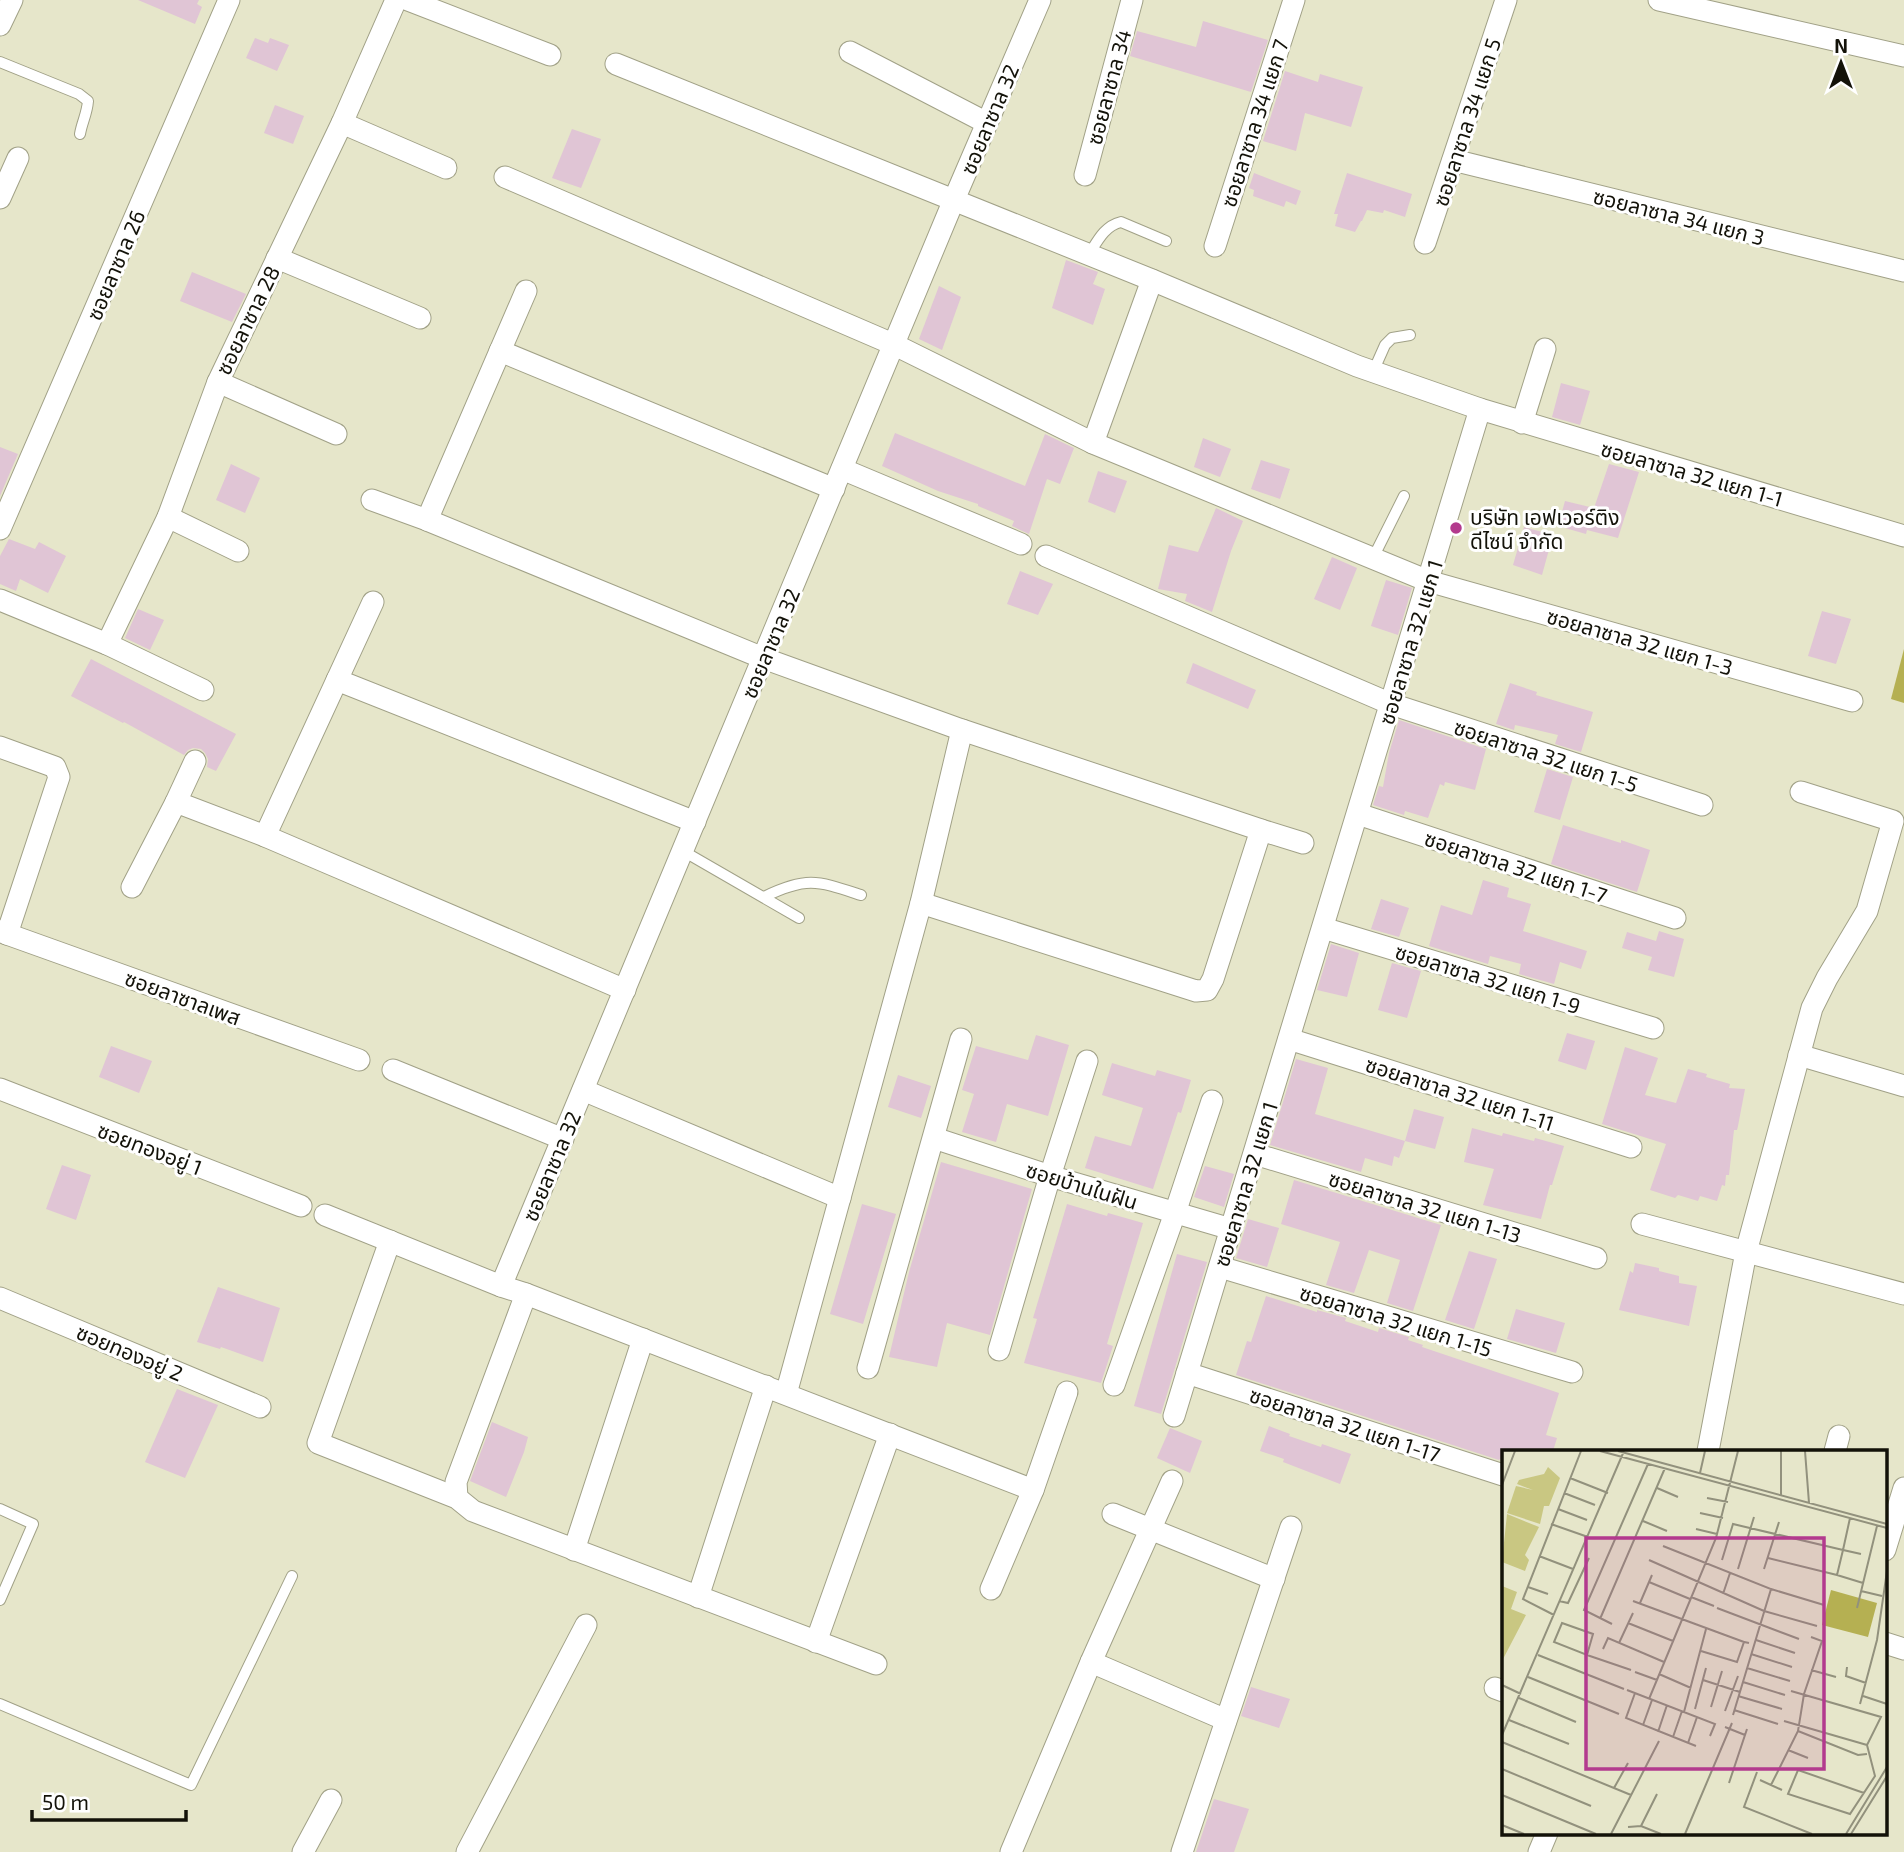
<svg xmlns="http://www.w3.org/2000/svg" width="1904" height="1852" viewBox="0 0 1904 1852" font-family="'Exo 2','Noto Sans Thai',sans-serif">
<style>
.forest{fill:#b5b052}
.building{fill:#e0c5d5}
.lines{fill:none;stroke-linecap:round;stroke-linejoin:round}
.lane-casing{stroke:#a1a187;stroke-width:12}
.street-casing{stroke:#a1a187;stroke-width:23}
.lane{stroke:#fff;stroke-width:10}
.street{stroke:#fff;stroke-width:21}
.poi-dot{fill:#b33a8e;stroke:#fff;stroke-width:2.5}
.labels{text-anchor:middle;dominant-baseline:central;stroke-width:6;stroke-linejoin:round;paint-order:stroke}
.street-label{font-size:21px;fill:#131209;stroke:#fff}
.poi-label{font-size:21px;fill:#131209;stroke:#fff;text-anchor:start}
.inset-road{fill:none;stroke:#92917d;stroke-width:2}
.view{fill:#b33a8e;fill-opacity:0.15;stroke:#b33a8e;stroke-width:3.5}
.inset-edge{fill:none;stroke:#131209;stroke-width:3.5}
</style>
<rect width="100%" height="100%" fill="#e6e6ca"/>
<polygon class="forest" points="1904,649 1904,703 1891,699"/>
<g class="building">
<polygon points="138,0 199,0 197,4 202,7 195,24"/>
<polygon points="1203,21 1268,40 1251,92 1130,56 1137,31 1196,47"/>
<polygon points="255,38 268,43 270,38 289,45 277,71 246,58"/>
<polygon points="1285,71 1318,82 1320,74 1363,87 1351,127 1305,113 1296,151 1263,141"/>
<polygon points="275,105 304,116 293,144 264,133"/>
<polygon points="572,129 601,139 581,188 552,178"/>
<polygon points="1254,173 1301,191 1296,205 1286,201 1284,207 1253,196 1254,190 1249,188"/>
<polygon points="1347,173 1412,194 1405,217 1384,210 1383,213 1367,210 1362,221 1361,221 1355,232 1335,226 1338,214 1334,214"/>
<polygon points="1066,260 1098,272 1093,284 1105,289 1093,325 1052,308"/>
<polygon points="192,272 246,294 232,322 180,301"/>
<polygon points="939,286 961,297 942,350 919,339"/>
<polygon points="1561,383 1590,391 1580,425 1552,417"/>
<polygon points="895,433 1025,486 1045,434 1074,448 1060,484 1047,479 1029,534 1012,526 1014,521 978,506 978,504 938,491 882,466"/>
<polygon points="1203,438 1231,449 1220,477 1194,467"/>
<polygon points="0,447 18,454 0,496"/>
<polygon points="1261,460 1290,469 1280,499 1251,489"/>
<polygon points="231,464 260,478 245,513 216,500"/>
<polygon points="1609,464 1639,472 1618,538 1587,530 1586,534 1558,526 1565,501 1594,508"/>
<polygon points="1098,471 1127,481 1115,513 1088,502"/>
<polygon points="1216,508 1243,521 1231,551 1212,612 1185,601 1187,594 1158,589 1169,545 1198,552"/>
<polygon points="1524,527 1553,535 1542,575 1513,565"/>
<polygon points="9,539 35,549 39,542 66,556 48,593 20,579 16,591 0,584 0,556"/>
<polygon points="1332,557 1357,568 1340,610 1314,599"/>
<polygon points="1020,571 1053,584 1038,615 1007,604"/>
<polygon points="1386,580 1412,588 1398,635 1371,626"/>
<polygon points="138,609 164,620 150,650 125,638"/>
<polygon points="1822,611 1851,619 1836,664 1808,656"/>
<polygon points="91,659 236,734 216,771 207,767 208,759 205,753 201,749 193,748 188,750 184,755 124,722 123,723 71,696"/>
<polygon points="1193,663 1256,690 1248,709 1186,683"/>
<polygon points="1510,683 1537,692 1536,695 1593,712 1581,752 1555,744 1558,735 1515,725 1514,730 1496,724"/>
<polygon points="1399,720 1486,749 1475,790 1445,782 1444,786 1440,784 1428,818 1405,811 1404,815 1373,805 1379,786 1383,787 1389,753"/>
<polygon points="1547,769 1573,777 1560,820 1534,812"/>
<polygon points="1563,825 1621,843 1621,840 1650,850 1637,892 1551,864"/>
<polygon points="1483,880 1509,888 1507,897 1531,904 1523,931 1587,951 1581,969 1560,962 1554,984 1519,974 1521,964 1490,956 1488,964 1429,946 1441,905 1472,915"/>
<polygon points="1381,899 1409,908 1399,937 1371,929"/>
<polygon points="1659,931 1684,939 1674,977 1648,970 1652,957 1622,948 1627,932 1656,941"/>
<polygon points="1331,944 1359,953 1347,997 1317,990"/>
<polygon points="1392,963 1421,971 1407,1018 1378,1010"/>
<polygon points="1567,1033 1595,1041 1586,1070 1558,1061"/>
<polygon points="1036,1035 1069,1045 1048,1116 1007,1104 996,1142 962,1132 974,1094 962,1090 976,1046 1028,1060"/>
<polygon points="111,1046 152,1061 139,1093 99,1077"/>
<polygon points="1625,1047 1658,1058 1645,1095 1676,1103 1688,1069 1707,1074 1706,1077 1730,1084 1729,1088 1745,1089 1738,1126 1737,1130 1734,1130 1729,1175 1726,1175 1725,1186 1722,1185 1717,1201 1700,1196 1698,1201 1678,1195 1675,1198 1650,1190 1666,1144 1602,1124"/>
<polygon points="1296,1059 1328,1068 1315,1114 1405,1141 1399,1158 1394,1156 1392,1166 1365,1158 1361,1172 1270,1145"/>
<polygon points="1112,1063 1155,1076 1157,1070 1191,1080 1181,1113 1178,1112 1153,1189 1085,1168 1095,1136 1131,1146 1143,1108 1102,1095"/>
<polygon points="898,1075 931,1086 921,1118 888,1107"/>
<polygon points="1414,1109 1444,1117 1435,1149 1405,1141"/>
<polygon points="1472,1128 1502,1136 1503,1133 1534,1141 1535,1138 1564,1146 1552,1185 1550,1185 1541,1219 1483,1205 1494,1169 1464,1162"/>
<polygon points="941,1162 1032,1189 990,1335 947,1323 937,1367 889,1357 909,1272"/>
<polygon points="62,1165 91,1175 76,1220 46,1209"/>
<polygon points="1205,1166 1234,1174 1224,1207 1194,1197"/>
<polygon points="1294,1180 1441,1225 1413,1311 1387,1303 1400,1260 1369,1250 1354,1293 1326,1285 1340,1242 1281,1224"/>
<polygon points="862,1204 896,1214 863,1324 830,1314"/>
<polygon points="1067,1204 1107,1216 1108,1213 1143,1223 1107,1344 1113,1346 1101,1383 1024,1363 1037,1319 1033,1318"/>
<polygon points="1248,1219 1279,1228 1267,1267 1236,1258"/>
<polygon points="1469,1251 1497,1259 1474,1329 1445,1320"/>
<polygon points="1177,1254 1207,1262 1161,1414 1134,1406"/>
<polygon points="1635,1263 1659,1268 1659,1271 1679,1276 1679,1283 1697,1286 1689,1326 1619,1310 1630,1271 1633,1273"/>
<polygon points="218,1287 280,1308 263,1362 221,1347 220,1349 197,1342"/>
<polygon points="1266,1296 1317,1312 1317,1310 1346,1318 1345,1321 1378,1332 1379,1328 1409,1337 1408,1340 1423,1345 1422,1347 1559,1393 1546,1435 1557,1438 1553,1451 1503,1451 1503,1459 1500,1459 1499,1460 1236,1375 1247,1341 1251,1342"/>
<polygon points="1516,1309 1565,1323 1556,1353 1507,1339"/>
<polygon points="177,1389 218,1405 185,1478 145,1462"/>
<polygon points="492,1422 528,1437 524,1452 506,1497 470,1481"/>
<polygon points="1269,1426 1290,1434 1289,1436 1321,1447 1322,1444 1351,1454 1340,1484 1283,1462 1284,1459 1260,1451"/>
<polygon points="1170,1428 1202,1441 1190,1473 1157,1458"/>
<polygon points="1251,1687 1290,1699 1279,1728 1241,1716"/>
<polygon points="1214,1799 1249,1809 1234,1852 1196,1852"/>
</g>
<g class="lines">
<defs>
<g id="lane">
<path d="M 0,62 L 79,94 L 88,101 C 87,114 82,122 80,134"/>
<path d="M 1088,256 C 1097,242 1104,226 1121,222 L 1166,241"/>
<polyline points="1373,372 1385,345 1392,338 1410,335"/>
<polyline points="1373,558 1404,496"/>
<polyline points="683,851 799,918"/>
<path d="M 764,897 C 807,876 818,881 861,895"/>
<polyline points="0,1509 33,1524 0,1600"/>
<polyline points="0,1704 191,1785 292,1576"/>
</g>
<g id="street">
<polyline points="408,0 550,55"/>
<polyline points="1659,0 1904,56"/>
<polyline points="0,25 12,0"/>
<polyline points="850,52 987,123"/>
<polyline points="616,64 1152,280 1357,366 1480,409 1174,1416"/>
<polyline points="342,123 446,168"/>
<polyline points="1453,160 1904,271"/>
<polyline points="1085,175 1132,0"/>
<polyline points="505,177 895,345 1093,443 1428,581 1852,701"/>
<polyline points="0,198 18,158"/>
<polyline points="1425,243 1506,0"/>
<polyline points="1215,246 1294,0"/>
<polyline points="277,258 420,318"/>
<polyline points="500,351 834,489"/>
<polyline points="218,382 336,434"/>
<polyline points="1480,409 1904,536"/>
<polyline points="1522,423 1545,349"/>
<polyline points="1093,443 1152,280"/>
<polyline points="842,469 1021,544"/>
<polyline points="372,500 427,520 763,658 962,730 1261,830"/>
<polyline points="168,517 238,551"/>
<polyline points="427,520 526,291"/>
<polyline points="0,529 229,0"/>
<polyline points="1046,556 1391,704 1702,805"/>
<polyline points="0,600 107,644 203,690"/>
<polyline points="107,644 168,517 218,382 342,123 396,0"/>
<polyline points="337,680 695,822"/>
<polyline points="0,747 55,767 59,777 7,934 0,931"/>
<polyline points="176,802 195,761"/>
<polyline points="1358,814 1675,918"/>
<polyline points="265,836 373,602"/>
<polyline points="132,887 176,802 265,836 625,990"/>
<polyline points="921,903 1196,991 1207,990 1213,979 1261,830 1303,843"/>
<polyline points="1323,928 1653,1028"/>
<polyline points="7,934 359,1060"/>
<polyline points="1289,1039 1631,1147"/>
<polyline points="1799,1055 1904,1086"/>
<polyline points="393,1070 563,1139"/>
<polyline points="0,1089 301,1206"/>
<polyline points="583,1090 840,1198"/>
<polyline points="934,1138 1050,1176 1231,1229"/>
<polyline points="1255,1154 1596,1258"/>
<polyline points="325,1215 501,1286 526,1294 1033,1490 991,1589"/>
<polyline points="1642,1224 1904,1294"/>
<polyline points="390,1241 318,1443 457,1498 473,1511 876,1664"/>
<polyline points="1220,1267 1572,1372"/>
<polyline points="501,1286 953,202 1040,0"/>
<polyline points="0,1298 260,1407"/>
<polyline points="999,1350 1050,1176 1087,1061"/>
<polyline points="868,1368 961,1039"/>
<polyline points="1187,1373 1503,1475"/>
<polyline points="1114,1385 1175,1213 1212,1101"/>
<polyline points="786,1394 921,903 962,730"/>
<polyline points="1708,1451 1746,1252 1812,1008 1827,978 1867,911 1893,821 1801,792"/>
<polyline points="1835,1451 1839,1436"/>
<polyline points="1033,1490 1067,1392"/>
<polyline points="457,1498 456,1482 526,1294"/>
<polyline points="1113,1514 1274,1579"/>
<polyline points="574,1550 643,1339"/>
<polyline points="1885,1550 1904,1488"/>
<polyline points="698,1597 766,1386"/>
<polyline points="816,1642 890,1434"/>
<polyline points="1885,1643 1904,1649"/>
<polyline points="1091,1662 1226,1720"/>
<polyline points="1495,1688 1503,1691"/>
<polyline points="303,1852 331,1800"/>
<polyline points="467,1852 586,1625"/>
<polyline points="1011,1852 1091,1662 1172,1481"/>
<polyline points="1182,1852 1291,1527"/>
<polyline points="1539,1852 1547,1833"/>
</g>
</defs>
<use href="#lane" class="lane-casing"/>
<use href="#street" class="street-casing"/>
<use href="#lane" class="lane"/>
<use href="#street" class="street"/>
</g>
<circle class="poi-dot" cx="1456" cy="528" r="7"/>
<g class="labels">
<g class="street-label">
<text transform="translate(1108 87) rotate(-75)">ซอยลาซาล 34</text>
<text transform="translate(989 119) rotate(-67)">ซอยลาซาล 32</text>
<text transform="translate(1466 122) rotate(-72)">ซอยลาซาล 34 แยก 5</text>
<text transform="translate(1254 123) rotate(-72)">ซอยลาซาล 34 แยก 7</text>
<text transform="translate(1679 216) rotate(14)">ซอยลาซาล 34 แยก 3</text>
<text transform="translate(115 265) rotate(-67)">ซอยลาซาล 26</text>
<text transform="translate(247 320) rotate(-64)">ซอยลาซาล 28</text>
<text transform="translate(1692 473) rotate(16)">ซอยลาซาล 32 แยก 1-1</text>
<text transform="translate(1640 641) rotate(16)">ซอยลาซาล 32 แยก 1-3</text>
<text transform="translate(1410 642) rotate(-73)">ซอยลาซาล 32 แยก 1</text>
<text transform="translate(770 643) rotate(-67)">ซอยลาซาล 32</text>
<text transform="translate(1546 755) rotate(18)">ซอยลาซาล 32 แยก 1-5</text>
<text transform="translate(1516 866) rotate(18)">ซอยลาซาล 32 แยก 1-7</text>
<text transform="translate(1488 978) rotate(17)">ซอยลาซาล 32 แยก 1-9</text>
<text transform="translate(183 997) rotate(20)">ซอยลาซาลเพส</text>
<text transform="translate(1460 1093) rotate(18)">ซอยลาซาล 32 แยก 1-11</text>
<text transform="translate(150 1148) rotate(21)">ซอยทองอยู่ 1</text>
<text transform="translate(551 1166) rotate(-67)">ซอยลาซาล 32</text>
<text transform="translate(1245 1184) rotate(-73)">ซอยลาซาล 32 แยก 1</text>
<text transform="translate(1082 1185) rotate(17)">ซอยบ้านในฝัน</text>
<text transform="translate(1425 1206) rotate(17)">ซอยลาซาล 32 แยก 1-13</text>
<text transform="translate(1396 1320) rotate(17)">ซอยลาซาล 32 แยก 1-15</text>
<text transform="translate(130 1352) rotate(23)">ซอยทองอยู่ 2</text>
<text transform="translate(1345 1424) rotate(18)">ซอยลาซาล 32 แยก 1-17</text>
</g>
<g class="poi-label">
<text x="1470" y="516">บริษัท เอฟเวอร์ติง<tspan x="1470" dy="24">ดีไซน์ จำกัด</tspan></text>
</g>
</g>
<g transform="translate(1502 1450)">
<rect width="385" height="385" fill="#e6e6ca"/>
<path d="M 46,17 L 58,28 L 47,56 L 42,56 L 38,74 L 5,63 L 14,36 L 31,40 L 15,34 L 17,30 L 42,24 ZM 5,64 L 37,77 L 23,105 L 27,110 L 23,121 L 0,112 ZM 0,136 L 15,142 L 9,159 L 24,165 L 0,211 Z" fill="#c9c782"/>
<path d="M 329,140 L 375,153 L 366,187 L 320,175 Z" fill="#b5b052"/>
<path class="inset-road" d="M 98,1 L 385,78M 116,1 L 385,74M 279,1 L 279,45M 303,1 L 307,53M 198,23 L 203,1M 68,28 L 106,43M 0,35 L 13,1M 155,38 L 176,47M 62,43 L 93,55M 205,48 L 226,52M 56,59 L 85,70M 198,63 L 221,68M 141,71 L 165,81M 49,74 L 86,87M 194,79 L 215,84M 161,96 L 269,139 L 231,265M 37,106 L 71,119M 266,108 L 335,125 L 341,100 L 359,104M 147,110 L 262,161 L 315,176M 220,110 L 231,74 L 341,100 L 348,68M 236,119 L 252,67M 262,119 L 277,72M 335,125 L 361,133M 147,132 L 188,149M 26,137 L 46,144M 269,139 L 322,155M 359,141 L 380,146M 221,144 L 228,123M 189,147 L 212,156M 57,151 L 66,153 L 87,108M 131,151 L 242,192M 138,153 L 150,125M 215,158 L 297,189M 355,158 L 375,76M 52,165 L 21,149 L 79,1M 98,169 L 163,18M 60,173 L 91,184 L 85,205 L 52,192 ZM 126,173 L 171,191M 110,174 L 82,160 L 146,14M 254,190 L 293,203M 117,193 L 131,163M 101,199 L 106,188 L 162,212M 199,201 L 235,212 L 242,192 L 247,193M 249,204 L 290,217M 36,205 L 122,239M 85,205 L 129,220M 345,217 L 344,226 L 364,233M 245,218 L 288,231M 309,220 L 334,227M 133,222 L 155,230M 157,224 L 189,238M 26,227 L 117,264M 201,230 L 238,242M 241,232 L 283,245M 0,235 L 19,244M 125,240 L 213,274 L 208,286M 289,241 L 379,267 L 365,295 L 373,326 L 348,364 L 286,344 L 296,320 L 362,343M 133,243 L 124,268 L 194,296M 236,246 L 280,259M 361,246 L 385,254M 17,248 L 74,272M 147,249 L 214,88 L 236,1M 358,254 L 375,190 L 385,121M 209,257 L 220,221M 193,259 L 204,218M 232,260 L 276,274M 223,261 L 236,226M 182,262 L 204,179M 7,270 L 67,294M 282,271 L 365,295M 141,275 L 150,250M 223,277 L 243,285M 296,281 L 356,305 L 365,304M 156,282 L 165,255M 0,285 L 122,1M 171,287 L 180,261M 0,292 L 129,345M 186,293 L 195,267M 286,300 L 306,308M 0,319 L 89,356M 255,322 L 242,357 L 310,384M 258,330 L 280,340M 227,333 L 245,279M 269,335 L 296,281 L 302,244 L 320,191 L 309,187M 112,338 L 126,313M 0,345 L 94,384M 0,375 L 22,384M 139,376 L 155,344M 126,377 L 139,376 L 159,384M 109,384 L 157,291M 183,384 L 230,273M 344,384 L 385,317M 349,384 L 385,326"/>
<path class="view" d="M 84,88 L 322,88 L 322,319 L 84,319 Z"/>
<rect width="385" height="385" class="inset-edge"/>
</g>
<g transform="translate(1841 63)" stroke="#ffffff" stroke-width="5" paint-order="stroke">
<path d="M0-5L12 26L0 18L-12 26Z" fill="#131209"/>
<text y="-10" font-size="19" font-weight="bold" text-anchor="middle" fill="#131209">N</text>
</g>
<path d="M32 1810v10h154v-10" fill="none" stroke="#131209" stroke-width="3.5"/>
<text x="42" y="1810" font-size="21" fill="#131209" stroke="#ffffff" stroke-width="5" paint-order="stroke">50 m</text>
</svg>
